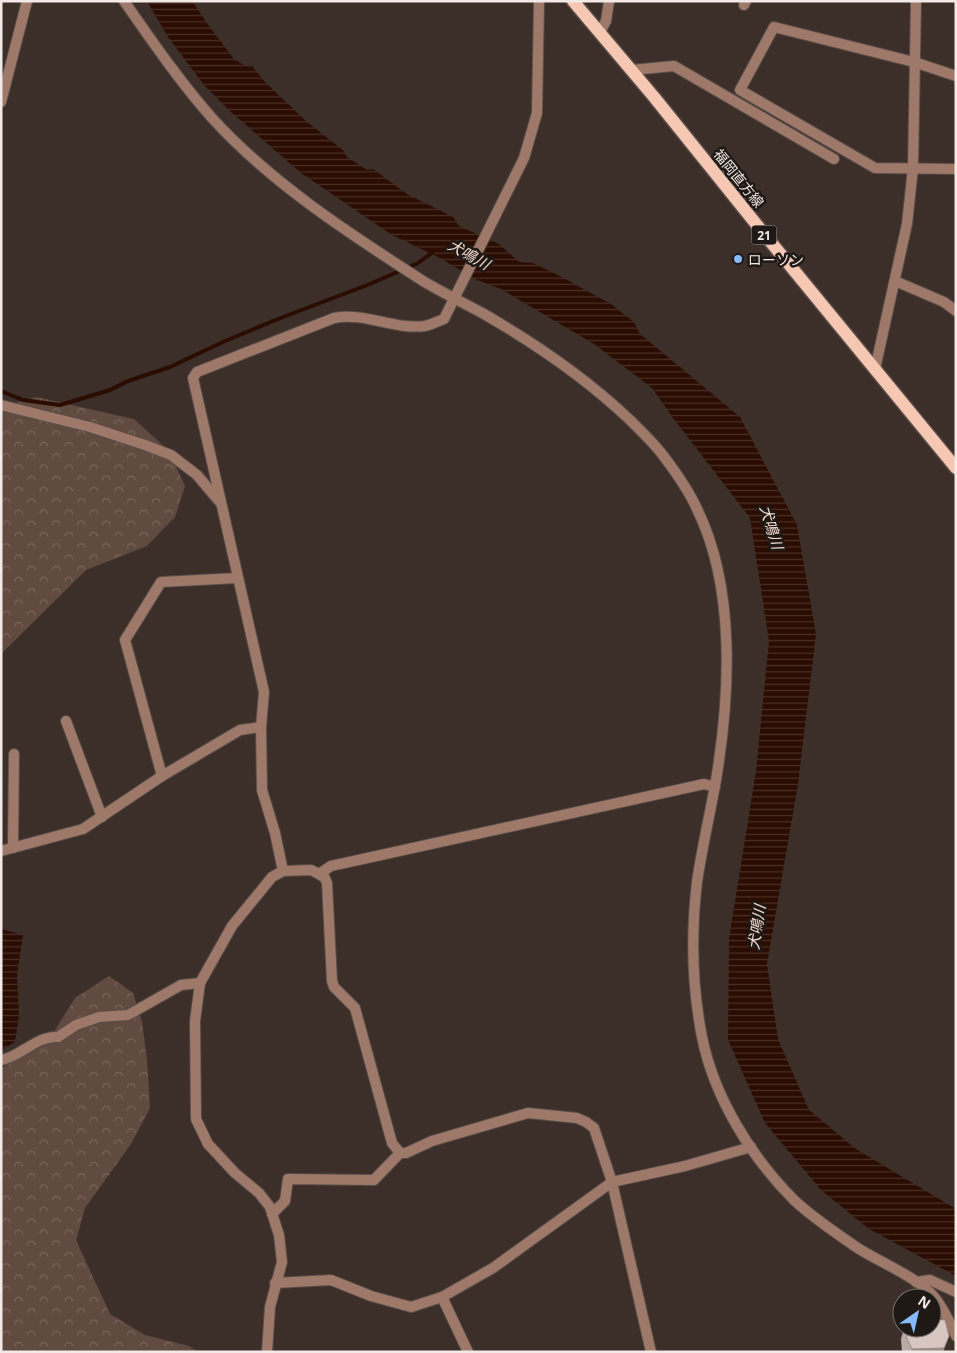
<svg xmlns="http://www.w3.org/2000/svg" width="957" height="1353" viewBox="0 0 957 1353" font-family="'Open Sans','Noto Sans JP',sans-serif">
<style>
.forest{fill:url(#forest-crowns)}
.water{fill:url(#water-rules)}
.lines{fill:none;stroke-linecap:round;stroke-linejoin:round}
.stream{stroke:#2a0c01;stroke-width:4}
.minor-casing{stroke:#594d48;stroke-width:12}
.tertiary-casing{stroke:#594d48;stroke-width:12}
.primary-casing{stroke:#594d48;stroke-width:15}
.minor{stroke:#9e7969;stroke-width:10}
.tertiary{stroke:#9e7969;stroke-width:10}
.primary{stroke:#f6c8b4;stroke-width:12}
.wall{fill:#baaba5}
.shaded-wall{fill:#978b86}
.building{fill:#d8c7c0;stroke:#978b86}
.poi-dot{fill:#87bbfc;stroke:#1f1916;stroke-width:2}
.labels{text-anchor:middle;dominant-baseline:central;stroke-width:5;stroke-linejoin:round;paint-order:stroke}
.shield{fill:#1f1916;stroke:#b3aba8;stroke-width:1}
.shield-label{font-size:12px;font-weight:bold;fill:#f3eae7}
.street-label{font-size:14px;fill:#f3eae7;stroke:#1f1916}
.poi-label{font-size:14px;fill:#f3eae7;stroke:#1f1916;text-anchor:start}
.water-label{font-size:15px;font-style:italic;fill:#f8ddd1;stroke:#1f1916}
</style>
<defs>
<pattern id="forest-crowns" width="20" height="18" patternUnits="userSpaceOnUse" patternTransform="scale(1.25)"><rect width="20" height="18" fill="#614b41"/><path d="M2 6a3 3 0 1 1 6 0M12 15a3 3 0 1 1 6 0" fill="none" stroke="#78655c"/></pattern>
<pattern id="water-rules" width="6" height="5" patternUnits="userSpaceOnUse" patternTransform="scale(1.25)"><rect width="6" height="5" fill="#2a0c01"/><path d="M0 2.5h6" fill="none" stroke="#493026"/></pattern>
</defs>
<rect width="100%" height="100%" fill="#3c2f2a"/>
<g class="forest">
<polygon points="36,397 134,419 169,451 185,486 175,517 147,546 86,570 1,654 1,407"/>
<polygon points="109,976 133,993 142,1022 147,1060 150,1108 131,1144 85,1208 76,1240 110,1314 145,1335 189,1346 198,1352 1,1352 1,1068 47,1043 75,998"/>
</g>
<g class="water">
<polygon points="147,1 192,1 209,26 234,59 244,65 252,66 265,82 307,122 343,150 347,157 367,170 373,169 407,194 453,217 459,226 499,244 519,262 533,263 556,274 611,304 634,322 640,334 645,338 740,417 797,525 816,634 798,784 767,964 778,1039 809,1110 856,1149 956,1209 956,1276 869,1229 821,1190 765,1123 728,1040 729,939 756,771 769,641 750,518 673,418 652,388 594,344 501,289 477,280 440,258 392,235 301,173 231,112 204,85 168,37"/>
<polygon points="1,929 23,935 17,975 19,1016 15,1042 1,1050"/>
</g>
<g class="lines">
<polyline class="stream" points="1,391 23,400 60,405 110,390 128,381 170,367 223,342 278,319 370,284 418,263 433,252"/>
<defs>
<g id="minor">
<polyline points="744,5 746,1"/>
<polyline points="600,32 606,21 609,1"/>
<polyline points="632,70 674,66 834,159"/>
<polyline points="956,76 914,62 774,27 740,90 875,168 956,169"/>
<polyline points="1,102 27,1"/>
<polyline points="895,281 944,302 956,311"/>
<polyline points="1,405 90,427 145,445 171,455 197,475 219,501"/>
<polyline points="66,721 102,817"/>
<polyline points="162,776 125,640 161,582 237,578"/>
<polyline points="13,848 14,754"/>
<polyline points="1,851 83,829 162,776 240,730 261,727"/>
<path d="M 283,871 L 275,833 L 262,790 L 261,727 L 264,692 L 193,378 L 197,372 L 334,318 C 365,312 394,330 425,326 C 431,325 438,321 444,319 L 524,158 L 537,113 L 539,1"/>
<polyline points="319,874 331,866 704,784 715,787"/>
<path d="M 1,1060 C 21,1057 37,1035 58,1037 L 76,1025 L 99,1017 L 128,1015 L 181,985 L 200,983"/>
<polyline points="272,1214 285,1201 288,1179 374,1180 400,1153"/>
<polyline points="916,1282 930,1280 956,1292"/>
<polyline points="275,1283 331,1280 371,1296 411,1307 442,1297 493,1268 612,1182 685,1166 751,1147"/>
<polyline points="442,1297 468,1352"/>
<polyline points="267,1352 270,1307 282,1262 279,1235 270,1207 259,1193 235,1173 208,1144 196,1119 195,1021 200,983 232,926 272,877 283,871 311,870 319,874 325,878 327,883 332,981 334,987 355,1008 392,1143 400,1153 406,1153 432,1141 528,1113 577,1118 586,1122 594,1128 612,1182 651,1352"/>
</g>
<g id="tertiary">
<path d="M 124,1 C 152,41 180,82 212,118 C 271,183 350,234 423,281 C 443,293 464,303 484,314 C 536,344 586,378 630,420 C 642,432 655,444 665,458 C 677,474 689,491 697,509 C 736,588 730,696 716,780 C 710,814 702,848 697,882 C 691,933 692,986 702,1037 C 714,1097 751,1157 794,1200 C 813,1218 835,1232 856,1247 C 879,1262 918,1277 935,1298 C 944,1309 950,1323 956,1336"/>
<polyline points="875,369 907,224 913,168 916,1"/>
</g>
<polyline id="primary" points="573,1 654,97 765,235 956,468"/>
</defs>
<use href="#minor" class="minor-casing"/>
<use href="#tertiary" class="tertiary-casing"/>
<use href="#primary" class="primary-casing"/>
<use href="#minor" class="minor"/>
<use href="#tertiary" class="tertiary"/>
<use href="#primary" class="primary"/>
</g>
<polygon class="wall" points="904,1328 932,1328 949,1336 943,1352 902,1352 901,1339"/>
<polygon class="shaded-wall" points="949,1336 943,1352 911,1352 912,1349"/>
<polygon class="building" points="932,1319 945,1320 949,1336 944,1348 912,1349 907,1339 906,1328 932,1328"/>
<circle class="poi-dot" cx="738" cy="259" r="5"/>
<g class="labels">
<rect class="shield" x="751.5" y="225.5" width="25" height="19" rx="4"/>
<g class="shield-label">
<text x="764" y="235">21</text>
</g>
<g class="street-label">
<text transform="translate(739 178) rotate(51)">福岡直方線</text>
</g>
<g class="poi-label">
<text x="748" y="259">ローソン</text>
</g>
<g class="water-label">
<text transform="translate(469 254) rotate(29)">犬鳴川</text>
<text transform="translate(772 527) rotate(73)">犬鳴川</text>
<text transform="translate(756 927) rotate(-81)">犬鳴川</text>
</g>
</g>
<rect width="957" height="1353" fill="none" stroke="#f3eae7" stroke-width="5"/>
<g transform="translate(917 1313) rotate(34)"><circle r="24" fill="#1f1916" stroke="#746d6a"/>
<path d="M0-4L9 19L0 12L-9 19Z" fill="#87bbfc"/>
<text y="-8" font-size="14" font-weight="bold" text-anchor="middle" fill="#f3eae7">N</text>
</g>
</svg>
